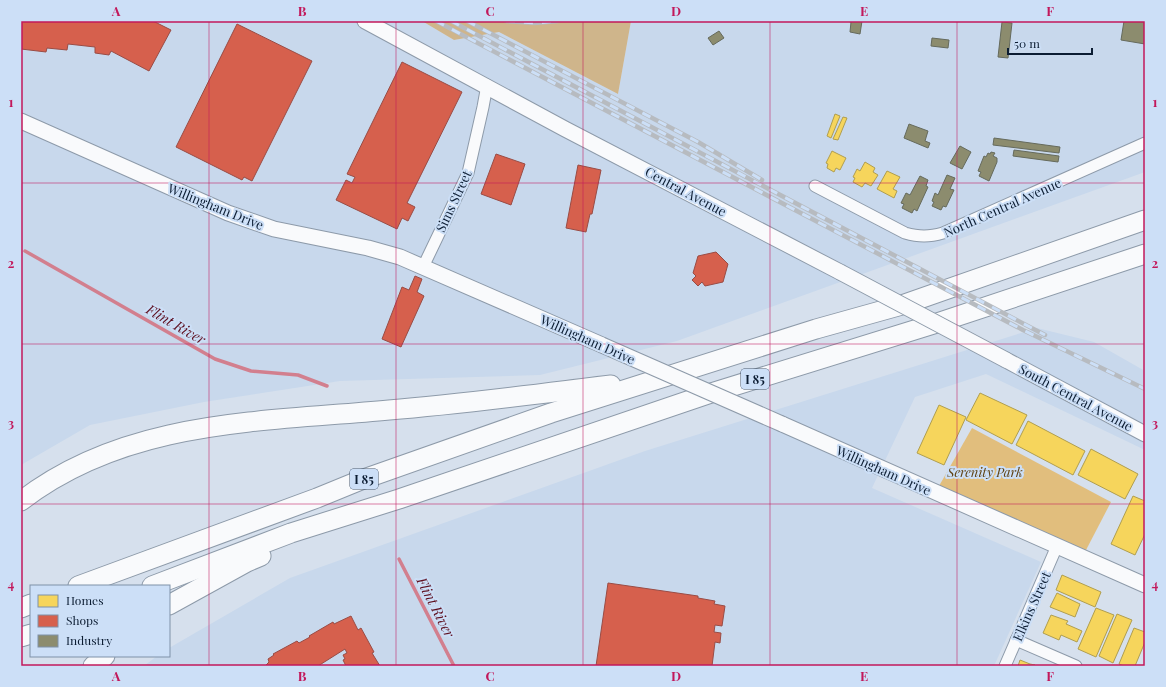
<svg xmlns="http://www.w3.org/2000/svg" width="1166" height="687" viewBox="0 0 1166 687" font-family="'Playfair Display',serif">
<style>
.built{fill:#c8d8ec}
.green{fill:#e1be7d}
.forest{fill:#cfb58b}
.homes{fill:#f6d55c;stroke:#b09e4f}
.shops{fill:#d6604d;stroke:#994c45}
.industry{fill:#8c8c6e;stroke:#656a5c}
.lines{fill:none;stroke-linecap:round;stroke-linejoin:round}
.stream{stroke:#d27f8e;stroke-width:3.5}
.street-casing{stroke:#8d9aa9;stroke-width:13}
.secondary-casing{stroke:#8d9aa9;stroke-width:17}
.highway-casing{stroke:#8d9aa9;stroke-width:21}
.street{stroke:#f9fafc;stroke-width:11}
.secondary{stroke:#f9fafc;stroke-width:15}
.highway{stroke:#f9fafc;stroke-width:19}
.rail-casing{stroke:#b7bbc0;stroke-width:4.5}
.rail{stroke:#ccdff7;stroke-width:3;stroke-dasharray:9;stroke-linecap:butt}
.secondary-bridge-casing{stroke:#8d9aa9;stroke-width:17;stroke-linecap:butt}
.secondary-bridge{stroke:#f9fafc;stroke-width:15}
.grid{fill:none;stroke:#c2185b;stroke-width:1;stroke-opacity:0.55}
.labels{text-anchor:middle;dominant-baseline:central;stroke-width:4;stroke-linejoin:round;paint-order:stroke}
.shield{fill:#ccdff7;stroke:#45566d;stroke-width:1}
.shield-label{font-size:12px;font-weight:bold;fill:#0b1c32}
.street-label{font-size:13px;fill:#0b1c32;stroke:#ccdff7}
.park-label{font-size:13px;font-style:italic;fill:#5f4212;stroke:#ccdff7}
.water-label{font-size:14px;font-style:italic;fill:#5e1020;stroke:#ccdff7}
.neatline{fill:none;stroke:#c2185b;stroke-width:1.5}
.grid-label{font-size:13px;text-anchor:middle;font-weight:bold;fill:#c2185b}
</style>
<rect width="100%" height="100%" fill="#d6e0ed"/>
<g class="built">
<polygon points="21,21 422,21 454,40 499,32 618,94 631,21 1145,21 1145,172 677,341 540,375 340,381 204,402 90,425 21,465"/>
<polygon points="1037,328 1094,342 1145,371 1145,450 986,374 915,397 872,488 1041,562 994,666 144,666 157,656 169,656 169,648 290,578 645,451"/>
</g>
<polygon class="green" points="972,428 1111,502 1085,552 939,486"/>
<polygon class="forest" points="422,21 631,21 618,94 499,32 454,40"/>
<g class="homes">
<polygon points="835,114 840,116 831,138 827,136"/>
<polygon points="843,117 847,118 838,140 833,139"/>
<polygon points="832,151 846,158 840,170 836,168 834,172 827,168 828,164 826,163"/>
<polygon points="865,162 875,168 873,172 878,175 871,186 865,183 862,187 853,182 855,178 853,177 857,169 860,171"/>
<polygon points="887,171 900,177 893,189 897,191 894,198 877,189"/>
<polygon points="980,393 1027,415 1012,444 966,420"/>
<polygon points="939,405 966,417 944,465 917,453"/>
<polygon points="1028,421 1085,451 1073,475 1016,445"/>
<polygon points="1091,449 1138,474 1125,499 1078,475"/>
<polygon points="1133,496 1145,501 1145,534 1135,555 1111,544"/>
<polygon points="1062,575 1101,592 1095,607 1056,590"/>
<polygon points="1057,593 1080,604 1075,617 1050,607"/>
<polygon points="1096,608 1114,615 1096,657 1078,649"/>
<polygon points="1117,614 1132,620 1113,663 1099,656"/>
<polygon points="1051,615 1068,621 1066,624 1082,631 1077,642 1061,635 1059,640 1043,633"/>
<polygon points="1134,628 1145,632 1145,642 1135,666 1124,666 1119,664"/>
<polygon points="1020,660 1030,664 1035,665 1018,666"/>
</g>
<g class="shops">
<polygon points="21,21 153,21 171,30 149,71 111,51 109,55 95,53 95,47 68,44 67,50 47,48 46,52 21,49"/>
<polygon points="237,24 312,61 252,181 244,177 242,180 176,147"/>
<polygon points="402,62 462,92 407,203 415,207 408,221 402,218 397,229 336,200 346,180 352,183 355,177 347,174"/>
<polygon points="496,154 525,164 511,205 481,194"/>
<polygon points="578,165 601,170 592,214 590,214 586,232 566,228"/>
<polygon points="716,252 728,264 723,282 705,286 702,282 698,286 692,280 696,276 693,273 698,256"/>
<polygon points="415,276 422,279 417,292 424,296 401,347 382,339 402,287 409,290"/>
<polygon points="608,583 698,596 698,598 715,601 714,604 725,606 722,626 715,625 714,632 721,633 720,643 715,642 712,666 596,666"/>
<polygon points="351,616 358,630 361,628 374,652 372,653 380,666 346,666 343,660 345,659 343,655 347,653 345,649 318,666 265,666 269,662 268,659 274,655 273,654 297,641 299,643 310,637 309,636 333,622 334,624"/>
</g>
<g class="industry">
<polygon points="862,21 860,34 850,32 851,22 847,21"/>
<polygon points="1124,21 1145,21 1145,44 1121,40"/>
<polygon points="1002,22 1012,23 1008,58 998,57"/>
<polygon points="719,31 724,38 713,45 708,38"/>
<polygon points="932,38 949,40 948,48 931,46"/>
<polygon points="909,124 928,131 925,141 930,143 928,148 904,138"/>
<polygon points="994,138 1060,147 1059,153 993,145"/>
<polygon points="960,146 971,152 962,169 950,163"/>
<polygon points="1014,150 1059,156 1058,162 1013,156"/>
<polygon points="991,152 995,153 993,156 997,158 997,162 989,181 979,176 981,172 978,171 984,156 986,157 988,153 990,154"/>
<polygon points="947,175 955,178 950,189 954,190 946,207 943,206 941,210 932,206 934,202 932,201 935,193 938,195"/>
<polygon points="920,176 928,180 926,186 928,187 917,211 914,209 912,213 902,208 904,204 901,203 906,193 910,195"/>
</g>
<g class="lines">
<g class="stream">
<polyline points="25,251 215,359 251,371 298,375 327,386"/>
<polyline points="399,559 454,666"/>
</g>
<defs>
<g id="street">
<path d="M 815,186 L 905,233 C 919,237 929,237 943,233 L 1145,143"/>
<polyline points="423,267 468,173 483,107 487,85"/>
<polyline points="1016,640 1076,666"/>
<polyline points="1005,666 1057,546"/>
</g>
<g id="secondary">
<polyline points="365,21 565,129 840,272"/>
<polyline points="21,121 228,213 274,229 368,248 400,257 602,345"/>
<polyline points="1006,360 1145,434"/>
<polyline points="782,424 1145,585"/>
</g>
<g id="highway">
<path d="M 21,501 C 127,419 263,422 389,410 C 463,404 537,394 611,385"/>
<polyline points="78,586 317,498 361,480 551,413 816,329 902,305 1145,220"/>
<polyline points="152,586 291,533 399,499 711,393 937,323 1145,254"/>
<polyline points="169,605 247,562 261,556"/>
<polyline points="21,608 31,604"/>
<polyline points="21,637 31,634"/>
<polyline points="93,666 105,656"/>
</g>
</defs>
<use href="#street" class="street-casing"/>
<use href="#secondary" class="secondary-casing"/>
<use href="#highway" class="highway-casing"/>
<use href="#street" class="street"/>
<use href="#secondary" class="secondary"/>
<use href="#highway" class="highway"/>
<defs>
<g id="rail">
<polyline points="436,21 1023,330 1145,389"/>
<polyline points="451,21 1045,335"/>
<polyline points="467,21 698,142 762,180"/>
<polyline points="506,21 535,23 558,21"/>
</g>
</defs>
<use href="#rail" class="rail-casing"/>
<use href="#rail" class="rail"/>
<defs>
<g id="secondary-bridge">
<polyline points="840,272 1006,360"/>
<polyline points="602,345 782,424"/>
</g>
</defs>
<use href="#secondary-bridge" class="secondary-bridge-casing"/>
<use href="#secondary-bridge" class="secondary-bridge"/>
</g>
<path class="grid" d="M 209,21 L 209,666M 396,21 L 396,666M 583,21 L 583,666M 770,21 L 770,666M 957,21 L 957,666M 21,183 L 1145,183M 21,344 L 1145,344M 21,504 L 1145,504"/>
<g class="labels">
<g class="shield">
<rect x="741" y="369" width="28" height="20" rx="3"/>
<rect x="350" y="469" width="28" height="20" rx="3"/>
</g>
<g class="shield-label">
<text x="755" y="379">I 85</text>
<text x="364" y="479">I 85</text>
</g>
<g class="street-label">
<text transform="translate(686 191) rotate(28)">Central Avenue</text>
<text transform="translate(453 201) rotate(-65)">Sims Street</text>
<text transform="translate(216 206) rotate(22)">Willingham Drive</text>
<text transform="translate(1002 207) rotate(-24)">North Central Avenue</text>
<text transform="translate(588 339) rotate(24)">Willingham Drive</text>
<text transform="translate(1076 397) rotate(28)">South Central Avenue</text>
<text transform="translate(884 470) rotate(24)">Willingham Drive</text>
<text transform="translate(1031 606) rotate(-66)">Elkins Street</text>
</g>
<g class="park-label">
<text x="985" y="471">Serenity Park</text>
</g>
<g class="water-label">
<text transform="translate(176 324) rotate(30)">Flint River</text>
<text transform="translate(436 607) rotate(63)">Flint River</text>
</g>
</g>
<rect width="1166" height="687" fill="none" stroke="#ccdff7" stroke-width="44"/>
<rect x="30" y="585" width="140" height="72" fill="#ccdff7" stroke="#7f91a8"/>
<rect x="38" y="595" width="20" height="12" fill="#f6d55c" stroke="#7f91a8"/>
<text x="66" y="605" font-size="12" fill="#0b1c32">Homes</text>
<rect x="38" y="615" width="20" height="12" fill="#d6604d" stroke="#7f91a8"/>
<text x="66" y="625" font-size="12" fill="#0b1c32">Shops</text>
<rect x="38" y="635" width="20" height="12" fill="#8c8c6e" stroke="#7f91a8"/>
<text x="66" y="645" font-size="12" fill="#0b1c32">Industry</text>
<path d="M1008 48v6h84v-6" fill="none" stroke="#0b1c32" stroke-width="2"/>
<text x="1014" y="48" font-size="12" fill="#0b1c32" stroke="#ccdff7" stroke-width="3" paint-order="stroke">50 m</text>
<rect x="22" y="22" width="1122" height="643" class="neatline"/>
<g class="grid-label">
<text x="116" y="16">A</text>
<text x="302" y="16">B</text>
<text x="490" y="16">C</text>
<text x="676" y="16">D</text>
<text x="864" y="16">E</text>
<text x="1050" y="16">F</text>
<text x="11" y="107">1</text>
<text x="1155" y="107">1</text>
<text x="11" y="268">2</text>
<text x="1155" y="268">2</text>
<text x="11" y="428">3</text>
<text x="1155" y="428">3</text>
<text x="11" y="589">4</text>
<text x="1155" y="589">4</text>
<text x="116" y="681">A</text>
<text x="302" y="681">B</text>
<text x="490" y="681">C</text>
<text x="676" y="681">D</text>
<text x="864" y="681">E</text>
<text x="1050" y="681">F</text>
</g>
</svg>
